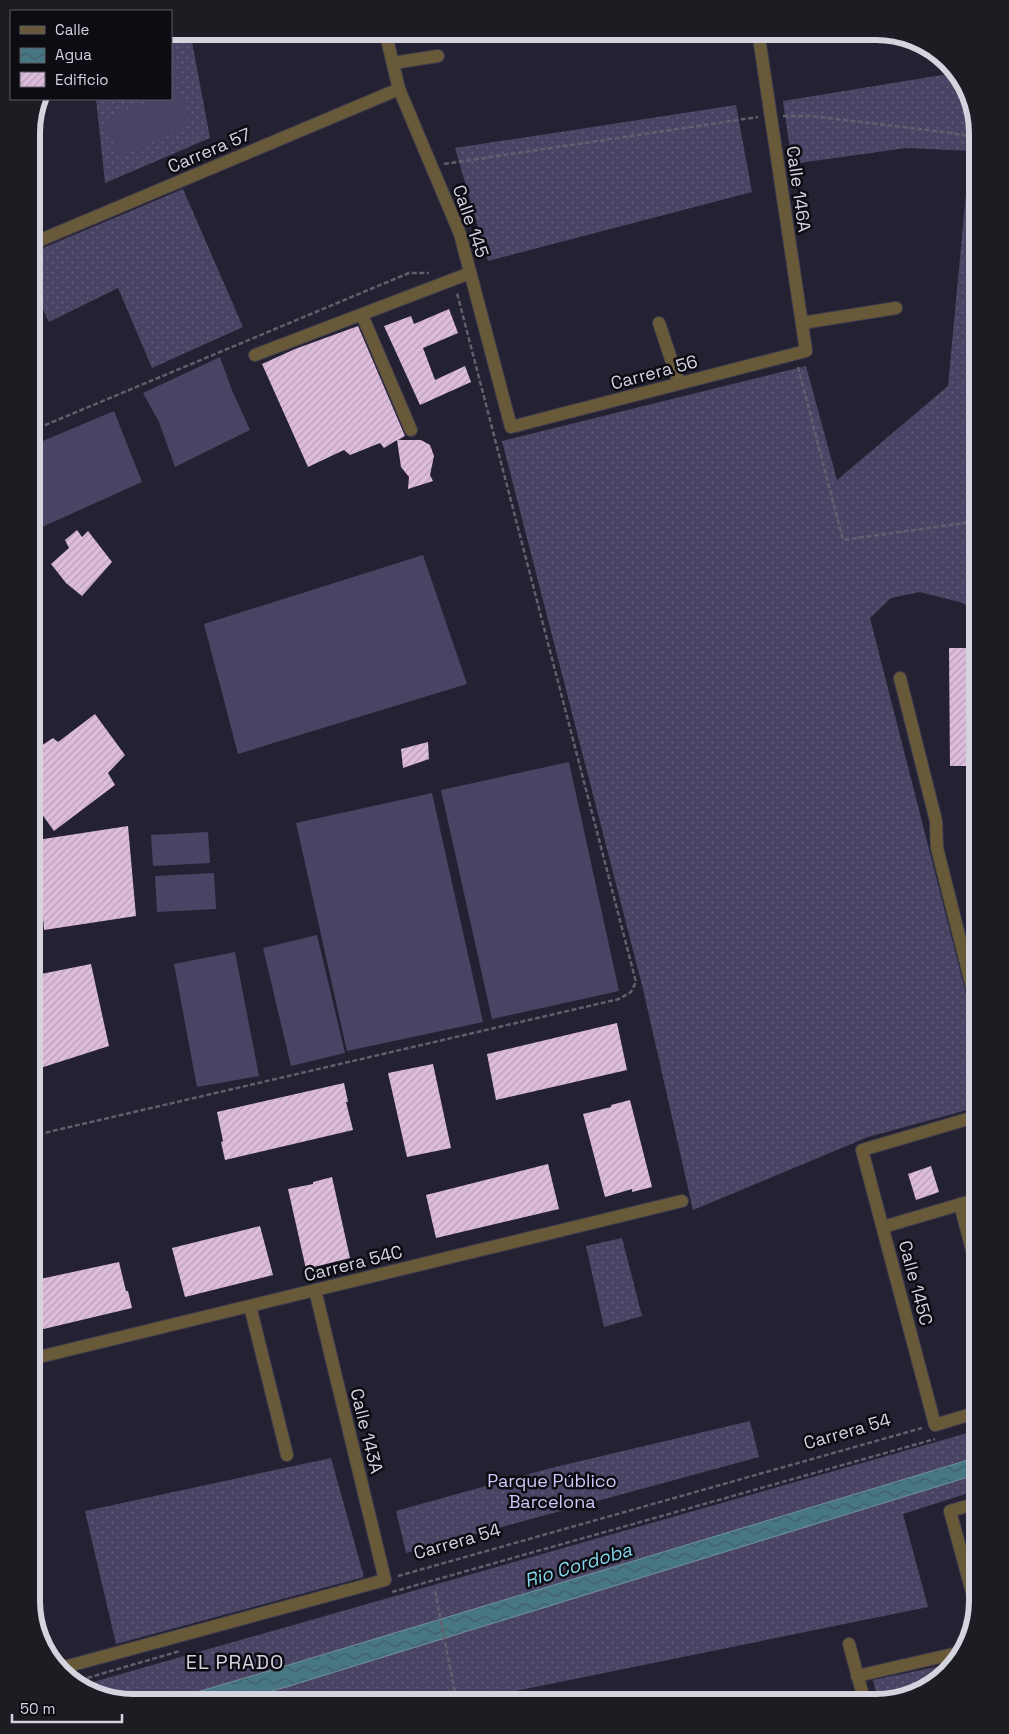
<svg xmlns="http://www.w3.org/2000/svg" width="1009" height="1734" viewBox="0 0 1009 1734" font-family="'Space Grotesk',sans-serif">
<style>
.grass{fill:url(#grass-dots)}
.garden{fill:#4a4464}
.water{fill:url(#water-waves);stroke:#71939e}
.building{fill:url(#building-hatch)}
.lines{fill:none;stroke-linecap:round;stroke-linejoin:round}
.minor-casing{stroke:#403d4e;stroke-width:14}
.path{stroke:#615f6e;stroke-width:2.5;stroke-dasharray:5 2.5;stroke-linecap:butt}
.minor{stroke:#685938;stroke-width:12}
.labels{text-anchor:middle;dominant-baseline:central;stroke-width:5;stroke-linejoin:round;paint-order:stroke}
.street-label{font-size:18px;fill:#d5d3de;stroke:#0d0c13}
.park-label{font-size:18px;fill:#cfc7f8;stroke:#0d0c13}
.water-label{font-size:19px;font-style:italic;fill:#83d7ea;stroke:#0d0c13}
.quarter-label{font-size:20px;letter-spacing:1px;fill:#d5d3de;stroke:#0d0c13}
.rim{fill:none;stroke:#d5d3de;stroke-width:6}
</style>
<defs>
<pattern id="grass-dots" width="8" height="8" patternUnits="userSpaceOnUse" patternTransform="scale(1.25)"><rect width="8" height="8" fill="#4a4464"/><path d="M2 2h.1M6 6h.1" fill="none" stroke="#635e7a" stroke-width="1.8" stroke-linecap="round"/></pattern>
<pattern id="water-waves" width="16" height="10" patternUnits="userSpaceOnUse" patternTransform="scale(1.25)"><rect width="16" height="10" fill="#467782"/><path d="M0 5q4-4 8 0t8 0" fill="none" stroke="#435e66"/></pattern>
<pattern id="building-hatch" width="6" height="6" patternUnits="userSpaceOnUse" patternTransform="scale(1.25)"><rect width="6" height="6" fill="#debddc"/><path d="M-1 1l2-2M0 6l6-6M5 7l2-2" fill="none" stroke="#b69eb6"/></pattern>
</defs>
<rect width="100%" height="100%" fill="#242132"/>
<g class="grass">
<polygon points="171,31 190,31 210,138 105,183 96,99 171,99"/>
<polygon points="954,73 967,88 978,133 978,615 963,603 920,592 891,598 870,618 978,1041 978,1107 868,1137 693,1210 643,989 502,441 806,366 837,480 948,386 970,151 906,148 792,164 783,101"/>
<polygon points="736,105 752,192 488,261 455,148"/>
<polygon points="183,189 243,327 152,368 118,288 49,322 31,285 31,253"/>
<polygon points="622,1238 642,1316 604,1327 586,1246"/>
<polygon points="750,1421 759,1457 406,1553 396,1511 551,1468"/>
<polygon points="978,1430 978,1457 282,1667 160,1703 127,1703 79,1686"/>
<polygon points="331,1458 364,1577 116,1644 85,1511"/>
<polygon points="978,1474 978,1490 903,1514 928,1607 457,1703 230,1703 286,1687"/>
<polygon points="955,1663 921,1692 878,1702 873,1680"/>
</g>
<g class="garden">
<polygon points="180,89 190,125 119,156 103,120 155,99 171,99 171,92"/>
<polygon points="220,357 231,388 250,430 175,467 159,422 143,393"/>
<polygon points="114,411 142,482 31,532 31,446"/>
<polygon points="423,555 467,684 238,754 204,624"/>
<polygon points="569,762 619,991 492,1019 441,790"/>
<polygon points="432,793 483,1022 347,1051 296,823"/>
<polygon points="208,832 210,863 153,866 151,835"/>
<polygon points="214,873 216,909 157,912 155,876"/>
<polygon points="317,935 345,1053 291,1066 263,948"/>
<polygon points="235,952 259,1076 197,1087 174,964"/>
</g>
<polygon class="water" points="978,1457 978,1474 286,1687 230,1703 160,1703 282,1667"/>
<g class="building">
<polygon points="449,309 458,333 423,348 435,380 465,366 471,382 420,405 384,326 411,316 414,324"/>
<polygon points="358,326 405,436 398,440 421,440 430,445 434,456 430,475 433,481 408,489 409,477 401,467 397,440 384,448 380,443 350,455 344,450 308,467 262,364 295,349"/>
<polygon points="77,530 82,537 88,531 112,562 82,596 66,583 51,564 69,548 65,540"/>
<polygon points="949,648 972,648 973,766 950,766"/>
<polygon points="95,714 125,755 108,773 115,785 54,831 31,799 31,732 41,746 53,738 58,742"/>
<polygon points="428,742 429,759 403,768 401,749"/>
<polygon points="128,826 136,916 44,930 37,840"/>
<polygon points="91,964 109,1046 31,1071 31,976"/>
<polygon points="617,1023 627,1070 496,1100 487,1054"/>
<polygon points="433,1064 451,1148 407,1157 388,1073"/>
<polygon points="344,1083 348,1102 346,1102 353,1130 225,1160 221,1142 223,1141 217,1112"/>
<polygon points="630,1100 652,1187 632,1192 632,1189 605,1197 583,1114 611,1107 611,1105"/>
<polygon points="548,1164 559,1209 436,1238 426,1195"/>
<polygon points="931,1166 939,1192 916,1200 908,1174"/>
<polygon points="332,1177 350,1258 306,1269 288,1189 313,1184 313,1182"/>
<polygon points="260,1226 273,1275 185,1297 172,1248"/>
<polygon points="119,1262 126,1291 128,1291 132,1308 31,1332 31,1281"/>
</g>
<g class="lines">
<defs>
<g id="minor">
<polyline points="385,31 399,89 460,234 511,427 806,351 758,31"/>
<polyline points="393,63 438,56"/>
<polyline points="31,244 399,89"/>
<polyline points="362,315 411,430"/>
<polyline points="659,323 679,383"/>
<polyline points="802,323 896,308"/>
<polyline points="255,355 470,273"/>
<polyline points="900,678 936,821 937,848 978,1011"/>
<polyline points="960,1204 978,1273"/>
<polyline points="883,1227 978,1199"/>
<polyline points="250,1306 287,1455"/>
<polyline points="31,1359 682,1201"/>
<polyline points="978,1412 935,1425 862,1150 978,1116"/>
<polyline points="976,1607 950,1511 978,1503"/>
<polyline points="849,1644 865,1703"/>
<polyline points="61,1668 385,1580 315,1290"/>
<polyline points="857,1676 962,1652"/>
</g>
</defs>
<use href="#minor" class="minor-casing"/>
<g class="path">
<polyline points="783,116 811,116 952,133 978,138"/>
<polyline points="444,164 758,117"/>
<polyline points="798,367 843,540 978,521"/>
<polyline points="31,431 409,273 429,273"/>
<polyline points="31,1136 619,999 631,992 636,982 457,293"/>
<polyline points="398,1576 922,1428"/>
<polyline points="435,1591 457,1703"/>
<polyline points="392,1592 935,1439"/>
<polyline points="73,1682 180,1651"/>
</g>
<use href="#minor" class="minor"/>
</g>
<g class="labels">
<g class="street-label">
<text transform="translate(209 150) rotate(-23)">Carrera 57</text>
<text transform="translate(799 189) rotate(82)">Calle 146A</text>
<text transform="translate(471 221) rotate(71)">Calle 145</text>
<text transform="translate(654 372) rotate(-15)">Carrera 56</text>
<text transform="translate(353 1263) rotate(-14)">Carrera 54C</text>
<text transform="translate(916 1283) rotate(75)">Calle 145C</text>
<text transform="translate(367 1431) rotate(76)">Calle 143A</text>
<text transform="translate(847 1431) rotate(-16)">Carrera 54</text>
<text transform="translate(457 1541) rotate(-16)">Carrera 54</text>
</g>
<g class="park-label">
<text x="552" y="1480">Parque Público<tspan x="552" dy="21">Barcelona</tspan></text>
</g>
<g class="water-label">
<text transform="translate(578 1565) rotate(-17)">Rio Cordoba</text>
</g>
<g class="quarter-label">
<text x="235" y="1662">EL PRADO</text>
</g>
</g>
<path d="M0 0H1009V1734H0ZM133 40H876A93 93 0 0 1 969 133V1601A93 93 0 0 1 876 1694H133A93 93 0 0 1 40 1601V133A93 93 0 0 1 133 40Z" fill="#1d1c23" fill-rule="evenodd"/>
<path class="rim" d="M133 40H876A93 93 0 0 1 969 133V1601A93 93 0 0 1 876 1694H133A93 93 0 0 1 40 1601V133A93 93 0 0 1 133 40Z"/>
<rect x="10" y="10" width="162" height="90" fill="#0d0c13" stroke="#5d5c64"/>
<rect x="20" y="26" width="25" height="8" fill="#685938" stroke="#5d5c64"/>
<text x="55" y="35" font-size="15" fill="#d5d3de">Calle</text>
<rect x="20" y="48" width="25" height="15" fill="url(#water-waves)" stroke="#5d5c64"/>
<text x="55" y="60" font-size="15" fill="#d5d3de">Agua</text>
<rect x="20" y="72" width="25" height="15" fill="url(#building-hatch)" stroke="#5d5c64"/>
<text x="55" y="85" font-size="15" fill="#d5d3de">Edificio</text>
<path d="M12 1714v8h110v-8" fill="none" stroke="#d5d3de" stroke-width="2.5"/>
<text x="20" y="1714" font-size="15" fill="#d5d3de" stroke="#0d0c13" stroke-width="4" paint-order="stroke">50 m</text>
</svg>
